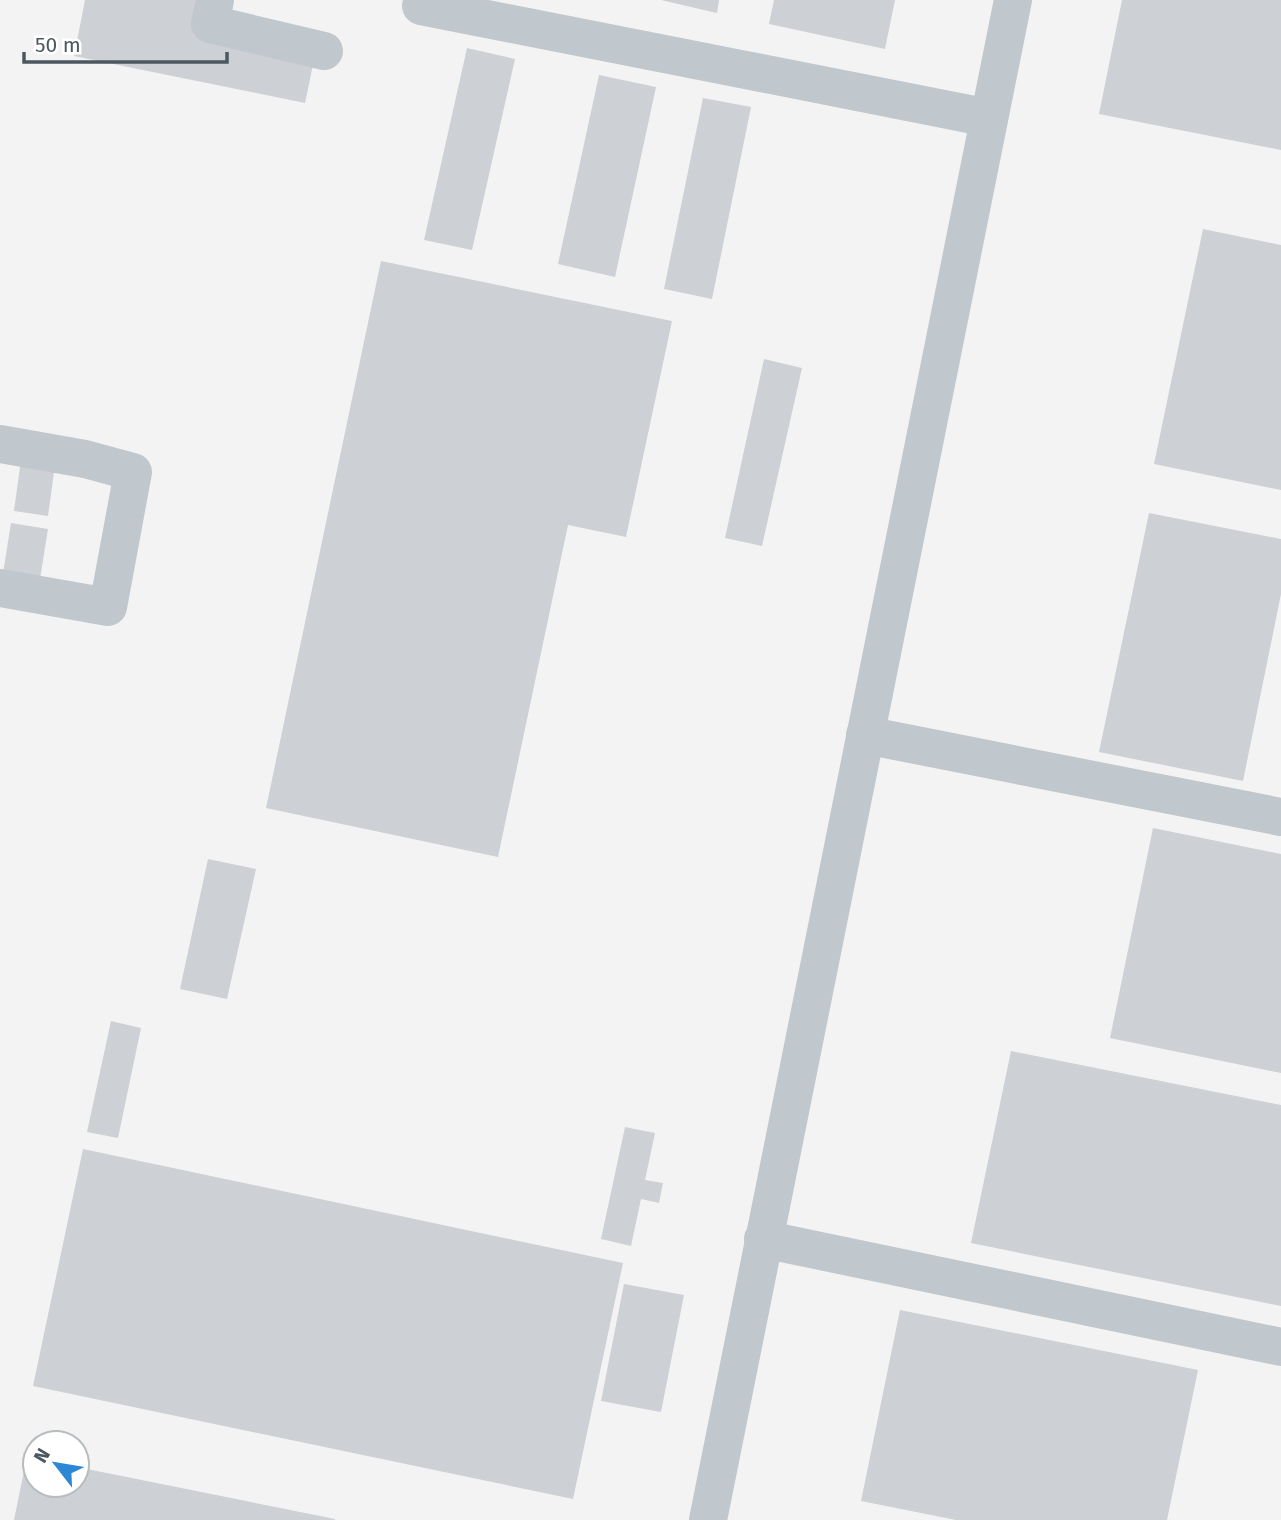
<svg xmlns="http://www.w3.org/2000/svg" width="1281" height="1520" viewBox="0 0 1281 1520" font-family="'Fira Sans',sans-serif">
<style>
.building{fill:#cdd0d4}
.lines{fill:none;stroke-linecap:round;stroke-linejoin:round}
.minor{stroke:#c0c8cd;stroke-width:38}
</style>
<rect width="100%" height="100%" fill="#f4f3f3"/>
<g class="building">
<polygon points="85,0 201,0 194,35 314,60 305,103 74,56"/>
<polygon points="661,0 719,0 717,13"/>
<polygon points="774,0 895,0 885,49 769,24"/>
<polygon points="1122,0 1281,0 1281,150 1099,114"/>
<polygon points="467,48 515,59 472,250 424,240"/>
<polygon points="599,75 656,87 615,277 558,264"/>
<polygon points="703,98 751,107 712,299 664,289"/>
<polygon points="1203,229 1281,245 1281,490 1154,464"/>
<polygon points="381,261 672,321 626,537 568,525 498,857 266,808"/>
<polygon points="764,359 802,368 762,546 725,538"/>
<polygon points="21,460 55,465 48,516 14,511"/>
<polygon points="1149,513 1281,539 1281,594 1243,781 1099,752"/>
<polygon points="11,523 48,529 40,579 3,573"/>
<polygon points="1153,828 1281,854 1281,1073 1110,1038"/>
<polygon points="208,859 256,869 227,999 180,989"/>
<polygon points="111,1021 141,1028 118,1138 87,1132"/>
<polygon points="1011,1051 1281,1105 1281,1306 971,1243"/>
<polygon points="625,1127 655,1133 645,1180 663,1183 659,1203 641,1199 631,1246 601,1239"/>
<polygon points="83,1149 623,1263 573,1499 33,1386"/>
<polygon points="624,1284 684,1295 661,1412 601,1401"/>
<polygon points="900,1310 1198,1370 1167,1520 956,1520 861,1501"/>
<polygon points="27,1456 35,1458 35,1485 77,1485 77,1467 335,1519 335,1520 14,1520"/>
</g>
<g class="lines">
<g class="minor">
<polyline points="215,0 210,24 324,51"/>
<polyline points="421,6 989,118"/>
<polyline points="0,444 85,459 133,472 108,607 0,588"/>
<polyline points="865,735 1281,817"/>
<polyline points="763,1239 1281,1347"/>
<polyline points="708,1520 1013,0"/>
</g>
</g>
<g transform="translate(56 1464) rotate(301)"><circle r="33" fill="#ffffff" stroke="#b7bcbf" stroke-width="2"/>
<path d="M0-5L12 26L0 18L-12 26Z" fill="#2c87d5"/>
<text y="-10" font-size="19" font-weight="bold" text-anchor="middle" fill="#4c585f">N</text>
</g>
<path d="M24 52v10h203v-10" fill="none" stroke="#4c585f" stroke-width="3.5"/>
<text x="35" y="52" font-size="21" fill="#4c585f" stroke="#ffffff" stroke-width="5" paint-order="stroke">50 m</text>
</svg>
